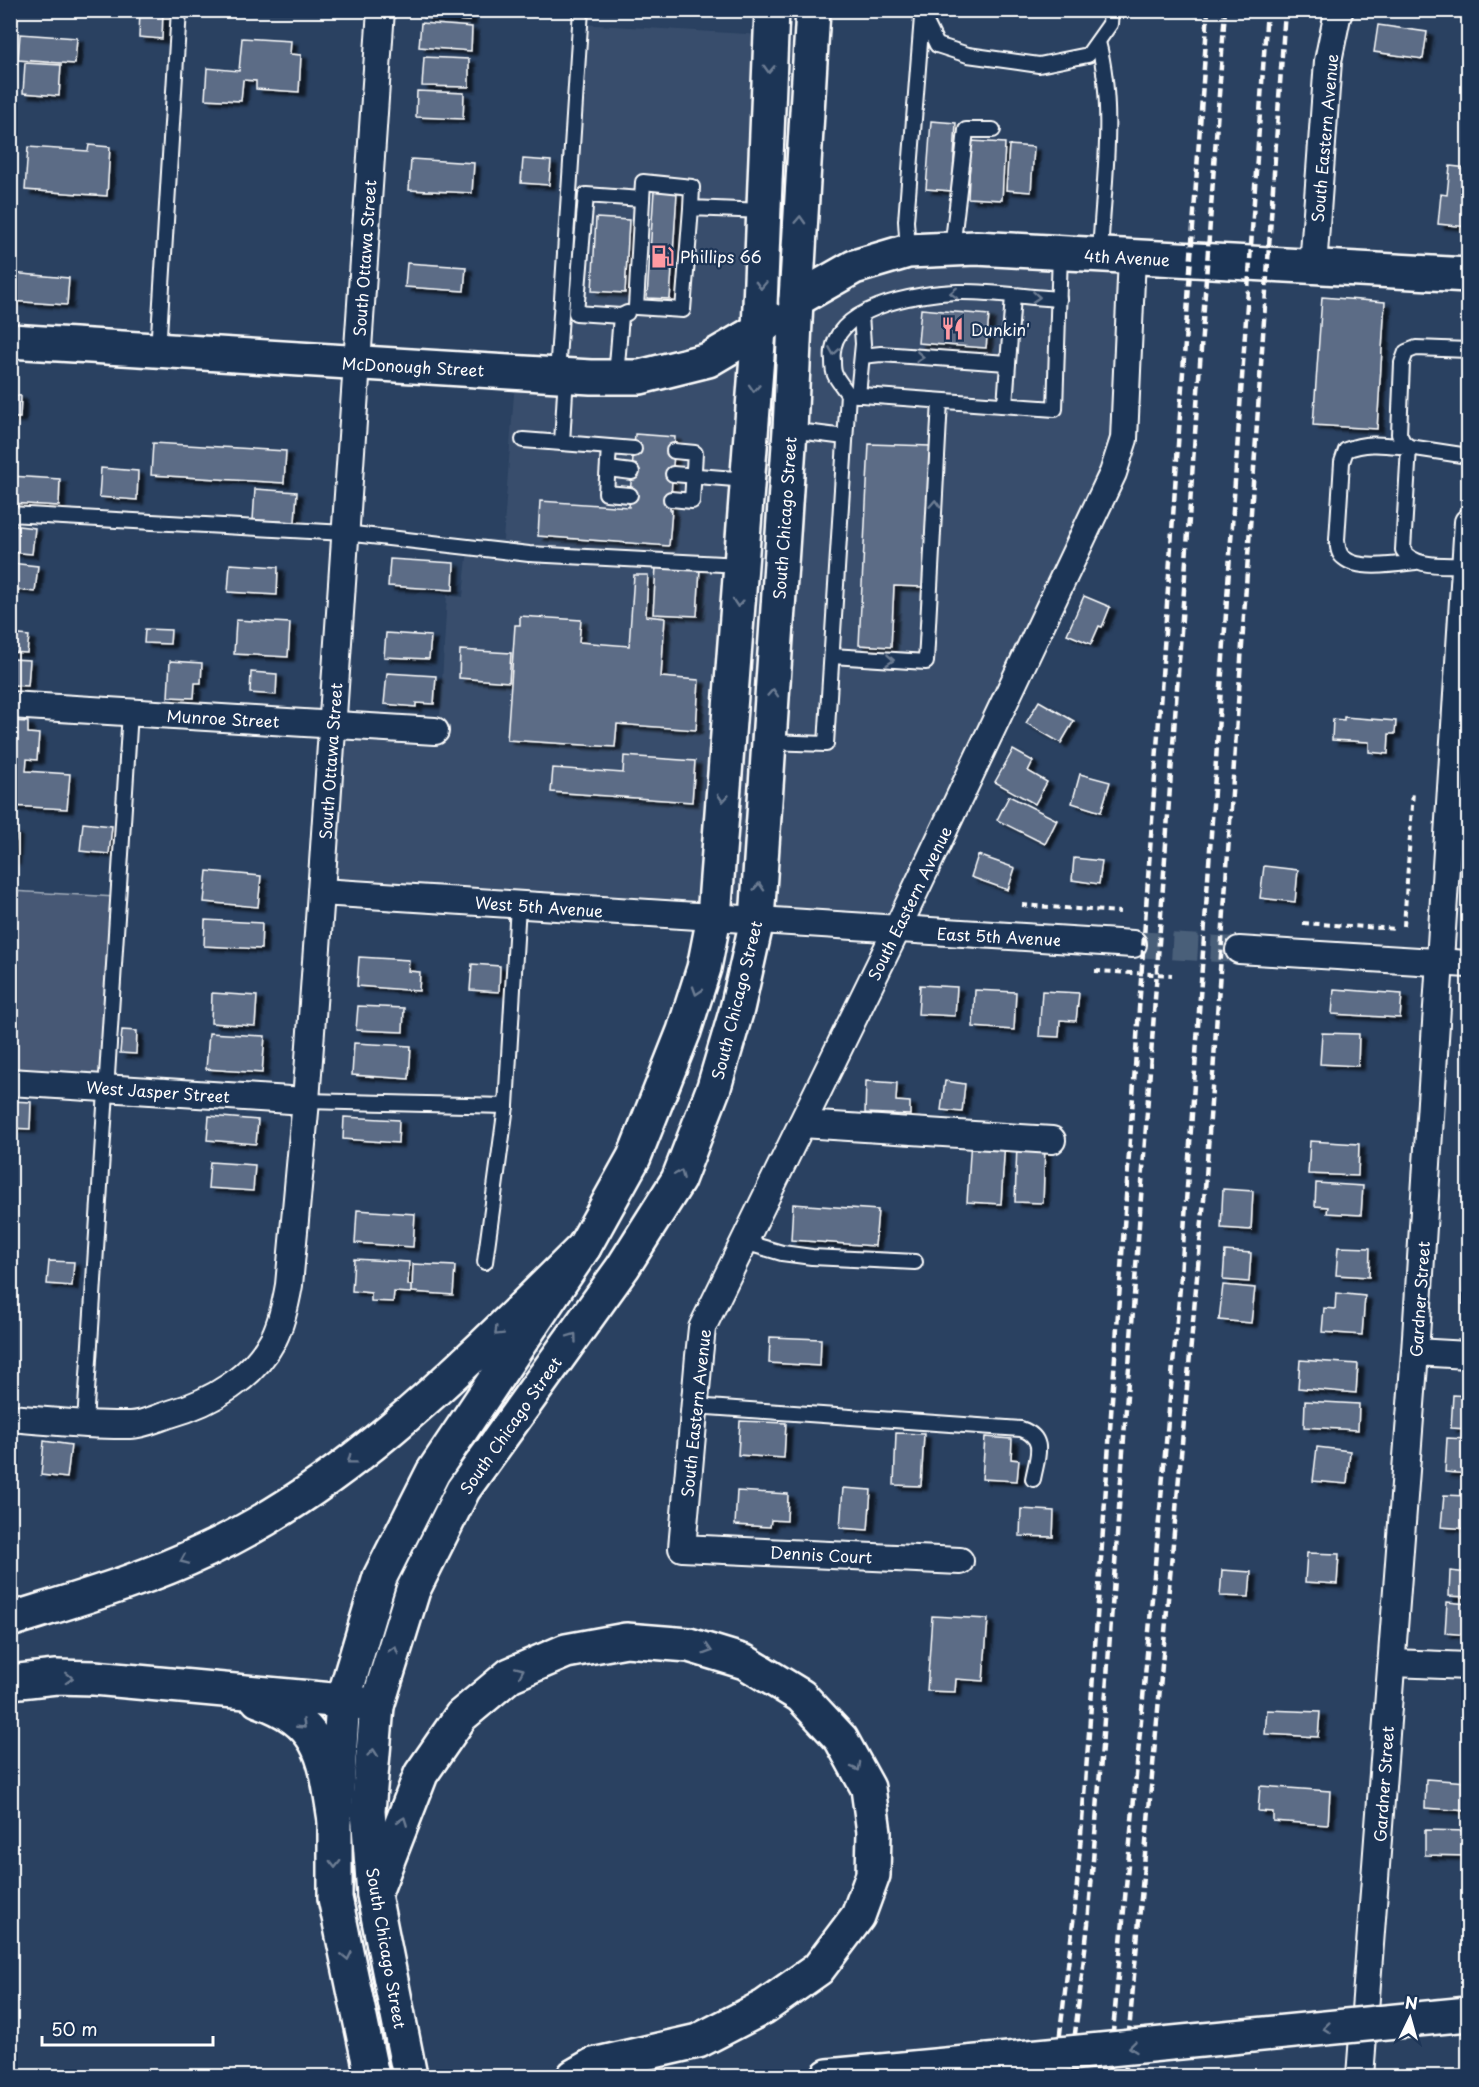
<svg xmlns="http://www.w3.org/2000/svg" width="1479" height="2087" viewBox="0 0 1479 2087" font-family="'Playpen Sans',sans-serif">
<style>
.built{fill:#394e6c}
.green{fill:#465975;stroke:#a2acba;stroke-width:1.5}
.building{fill:#5b6c86;stroke:#fff;stroke-width:1.5;filter:url(#shadow)}
.lines{fill:none;stroke-linecap:round;stroke-linejoin:round}
.street-tunnel{stroke:#4a5e79;stroke-width:26;stroke-dasharray:26 13;stroke-linecap:butt}
.lane-casing{stroke:#fff;stroke-width:18}
.street-casing{stroke:#fff;stroke-width:30}
.secondary-casing{stroke:#fff;stroke-width:38}
.primary-casing{stroke:#fff;stroke-width:38}
.highway-casing{stroke:#fff;stroke-width:38}
.path{stroke:#fff;stroke-width:4;stroke-dasharray:6 4.5;stroke-linecap:butt}
.lane{stroke:#1d3557;stroke-width:14}
.street{stroke:#1d3557;stroke-width:26}
.secondary{stroke:#1d3557;stroke-width:33}
.primary{stroke:#1d3557;stroke-width:33}
.highway{stroke:#1d3557;stroke-width:33}
.rail{stroke:#fff;stroke-width:4.5;stroke-dasharray:9 4.5;stroke-linecap:butt}
.highway-bridge-casing{stroke:#fff;stroke-width:38;stroke-linecap:butt}
.highway-bridge{stroke:#1d3557;stroke-width:33}
.oneway{stroke:#6c7c92}
.labels{text-anchor:middle;dominant-baseline:central;stroke-width:4.5;stroke-linejoin:round;paint-order:stroke}
.street-label{font-size:16px;fill:#fff;stroke:#1d3557}
.poi-label{font-size:16px;fill:#fff;stroke:#1d3557;text-anchor:start}
</style>
<defs>
<filter id="shadow"><feDropShadow dx="6" dy="4" stdDeviation="1.5" flood-color="#0009"/></filter>
</defs>
<rect width="100%" height="100%" fill="#2a4161"/>
<filter id="ink" filterUnits="userSpaceOnUse"><feTurbulence type="fractalNoise" baseFrequency=".0167" numOctaves="2"/><feDisplacementMap in="SourceGraphic" scale="12" xChannelSelector="R" yChannelSelector="G"/><feConvolveMatrix kernelMatrix="1 2 1 2 8 2 1 2 1" color-interpolation-filters="sRGB"/></filter>
<g filter="url(#ink)">
<polygon class="built" points="579,24 794,37 778,307 853,262 1129,252 1120,438 895,922 328,888 337,730 439,735 447,595 463,597 469,538 503,540 516,368 559,370"/>
<polygon class="green" points="11,891 116,897 104,1085 11,1079"/>
<g class="building">
<polygon points="140,10 163,10 162,39 139,37"/>
<polygon points="425,10 470,10 470,21 424,18"/>
<polygon points="421,23 472,27 471,51 419,47"/>
<polygon points="1378,25 1427,32 1423,59 1374,52"/>
<polygon points="20,34 77,38 75,64 18,60"/>
<polygon points="242,38 291,41 290,54 301,55 299,92 256,89 256,81 243,80 241,101 205,99 207,68 239,71"/>
<polygon points="424,57 469,59 469,87 422,86"/>
<polygon points="25,63 61,65 59,96 23,93"/>
<polygon points="417,91 464,93 463,119 416,117"/>
<polygon points="931,121 956,123 952,191 926,189"/>
<polygon points="971,141 1005,143 1002,200 968,198"/>
<polygon points="89,145 110,147 107,196 25,190 28,147 88,151"/>
<polygon points="1009,145 1034,147 1031,192 1006,190"/>
<polygon points="411,159 474,163 472,193 409,190"/>
<polygon points="523,159 551,161 549,185 521,183"/>
<polygon points="1450,166 1468,168 1468,227 1438,224 1441,194 1447,195"/>
<polygon points="654,191 677,193 670,299 647,298"/>
<polygon points="596,218 629,220 625,293 592,291"/>
<polygon points="407,263 466,267 464,291 405,287"/>
<polygon points="10,273 69,278 67,305 10,301"/>
<polygon points="1322,297 1385,302 1377,429 1313,425"/>
<polygon points="921,309 989,315 986,348 918,343"/>
<polygon points="10,395 21,396 20,418 10,418"/>
<polygon points="635,434 675,437 670,510 672,510 669,546 538,536 540,501 629,507"/>
<polygon points="153,443 286,451 284,483 151,475"/>
<polygon points="869,444 930,446 923,587 894,586 891,647 859,645"/>
<polygon points="101,468 138,471 137,500 99,497"/>
<polygon points="10,476 60,479 59,506 10,503"/>
<polygon points="255,489 297,492 295,522 253,520"/>
<polygon points="10,525 35,528 32,554 10,552"/>
<polygon points="390,559 454,563 453,590 388,586"/>
<polygon points="10,563 38,566 35,592 10,589"/>
<polygon points="230,564 278,567 277,595 228,592"/>
<polygon points="656,567 700,569 697,616 653,614"/>
<polygon points="634,575 648,575 646,616 665,618 661,677 699,680 696,730 617,724 615,747 507,740 515,625 520,625 520,616 581,620 579,642 629,646"/>
<polygon points="1084,596 1110,607 1102,627 1099,626 1091,644 1067,634"/>
<polygon points="236,620 290,623 288,657 234,654"/>
<polygon points="145,629 171,630 170,644 144,643"/>
<polygon points="386,633 431,636 429,659 384,657"/>
<polygon points="10,634 29,636 27,653 10,652"/>
<polygon points="460,650 511,653 509,682 459,678"/>
<polygon points="10,659 30,660 28,686 10,685"/>
<polygon points="170,661 202,663 201,683 195,683 194,698 168,697"/>
<polygon points="251,672 277,674 276,695 250,693"/>
<polygon points="387,673 436,676 434,704 416,703 416,707 384,704"/>
<polygon points="1039,701 1074,721 1061,743 1026,723"/>
<polygon points="1344,717 1396,721 1395,734 1389,734 1388,754 1369,752 1369,742 1332,740 1333,719 1344,720"/>
<polygon points="10,721 28,722 28,733 39,734 37,760 27,759 26,771 70,774 67,809 10,806"/>
<polygon points="1013,750 1033,761 1028,771 1047,782 1035,804 995,782"/>
<polygon points="624,756 695,761 692,802 551,792 553,768 623,773"/>
<polygon points="1080,774 1110,782 1101,812 1072,803"/>
<polygon points="1009,796 1057,820 1045,844 997,820"/>
<polygon points="83,823 112,826 109,854 80,851"/>
<polygon points="10,831 16,832 14,861 10,860"/>
<polygon points="978,855 1015,868 1008,890 971,877"/>
<polygon points="1074,858 1102,861 1099,884 1072,880"/>
<polygon points="1264,866 1298,870 1295,902 1260,898"/>
<polygon points="207,871 261,876 258,907 204,902"/>
<polygon points="205,920 262,923 261,949 204,946"/>
<polygon points="359,957 409,960 408,971 420,972 419,991 357,986"/>
<polygon points="472,964 500,966 499,992 470,990"/>
<polygon points="920,985 957,987 955,1016 918,1014"/>
<polygon points="1334,989 1402,994 1400,1018 1332,1014"/>
<polygon points="975,990 1016,992 1014,1030 973,1027"/>
<polygon points="1042,991 1079,993 1076,1021 1060,1020 1059,1037 1039,1036"/>
<polygon points="212,993 257,996 255,1026 211,1023"/>
<polygon points="358,1006 404,1008 403,1032 356,1030"/>
<polygon points="122,1030 137,1031 136,1054 120,1053"/>
<polygon points="209,1033 265,1036 262,1073 206,1069"/>
<polygon points="1322,1033 1359,1034 1358,1066 1320,1064"/>
<polygon points="354,1043 411,1046 409,1079 352,1075"/>
<polygon points="866,1081 897,1083 896,1101 910,1102 910,1115 865,1113"/>
<polygon points="945,1081 965,1084 962,1112 941,1110"/>
<polygon points="10,1101 31,1102 30,1129 10,1128"/>
<polygon points="209,1116 258,1120 256,1144 207,1140"/>
<polygon points="344,1117 399,1120 398,1143 343,1139"/>
<polygon points="971,1138 1005,1141 1001,1204 967,1202"/>
<polygon points="1310,1141 1359,1144 1358,1176 1308,1174"/>
<polygon points="1017,1144 1045,1145 1043,1203 1015,1202"/>
<polygon points="210,1162 255,1165 253,1191 208,1188"/>
<polygon points="1316,1183 1363,1186 1361,1215 1327,1213 1328,1207 1315,1206"/>
<polygon points="1223,1189 1253,1191 1251,1230 1221,1228"/>
<polygon points="793,1204 878,1210 875,1246 791,1240"/>
<polygon points="357,1210 415,1214 413,1247 355,1243"/>
<polygon points="1338,1247 1370,1248 1369,1277 1336,1275"/>
<polygon points="1225,1251 1251,1253 1249,1282 1223,1280"/>
<polygon points="354,1259 409,1262 408,1285 411,1285 411,1293 394,1292 393,1302 371,1301 371,1293 352,1291"/>
<polygon points="49,1261 74,1262 72,1286 47,1284"/>
<polygon points="413,1264 455,1266 453,1295 412,1292"/>
<polygon points="1465,1265 1468,1266 1468,1304 1462,1304"/>
<polygon points="1223,1285 1255,1288 1251,1323 1219,1320"/>
<polygon points="1336,1293 1365,1296 1362,1335 1322,1332 1324,1308 1335,1309"/>
<polygon points="770,1337 821,1339 820,1366 769,1363"/>
<polygon points="1300,1360 1358,1364 1356,1393 1298,1388"/>
<polygon points="1453,1395 1468,1396 1468,1429 1451,1428"/>
<polygon points="1305,1401 1359,1404 1358,1430 1304,1427"/>
<polygon points="740,1421 786,1423 784,1458 738,1455"/>
<polygon points="896,1433 924,1434 921,1486 894,1485"/>
<polygon points="985,1437 1012,1439 1011,1459 1019,1460 1017,1481 982,1479"/>
<polygon points="1447,1438 1468,1439 1468,1474 1445,1472"/>
<polygon points="44,1441 71,1445 67,1478 41,1475"/>
<polygon points="1317,1447 1350,1451 1347,1484 1313,1481"/>
<polygon points="843,1488 871,1490 868,1530 840,1528"/>
<polygon points="737,1491 788,1494 787,1521 771,1520 770,1527 735,1525"/>
<polygon points="1444,1495 1468,1496 1468,1529 1441,1527"/>
<polygon points="1021,1509 1054,1511 1053,1537 1020,1536"/>
<polygon points="1307,1553 1339,1554 1337,1584 1305,1582"/>
<polygon points="1222,1570 1251,1572 1249,1597 1220,1596"/>
<polygon points="1450,1571 1468,1573 1468,1597 1449,1596"/>
<polygon points="1447,1602 1468,1604 1468,1635 1445,1633"/>
<polygon points="932,1616 988,1619 983,1681 956,1679 955,1692 927,1691"/>
<polygon points="1267,1710 1320,1712 1318,1737 1265,1734"/>
<polygon points="1426,1779 1468,1782 1468,1811 1425,1808"/>
<polygon points="1260,1786 1330,1791 1328,1825 1273,1821 1273,1812 1258,1811"/>
<polygon points="1425,1830 1468,1831 1468,1856 1425,1855"/>
</g>
<g class="lines">
<polyline class="street-tunnel" points="1133,944 1239,950"/>
<defs>
<g id="lane">
<polyline points="920,10 937,45 968,55 1039,65 1088,55 1110,24 1111,10"/>
<path d="M 1098,42 C 1116,109 1103,187 1100,255"/>
<polyline points="691,208 683,310 636,307 643,182 692,187 691,208 763,211"/>
<polyline points="952,249 966,130 993,130"/>
<polyline points="908,251 906,221 922,17"/>
<polyline points="621,316 576,313 586,195 642,199"/>
<polyline points="1468,350 1416,348 1406,352 1402,363 1399,434 1403,442 1409,447 1468,456"/>
<polyline points="158,351 179,10"/>
<polyline points="862,356 881,354 1007,363"/>
<polyline points="557,375 581,10"/>
<polyline points="566,375 562,443 634,449"/>
<polyline points="616,377 621,316 627,313"/>
<path d="M 848,394 C 844,388 838,381 835,375 C 833,371 833,365 833,361 C 826,307 919,293 957,292 C 990,291 1025,297 1059,299"/>
<polyline points="858,395 863,344 861,315"/>
<polyline points="1005,405 1013,296"/>
<polyline points="790,430 845,437"/>
<polyline points="523,440 562,443"/>
<polyline points="609,447 606,493 630,495"/>
<polyline points="608,469 632,472"/>
<polyline points="673,474 747,480"/>
<polyline points="671,499 692,501 695,453 674,451"/>
<polyline points="10,514 345,533 529,554 741,565"/>
<path d="M 1416,562 C 1398,564 1359,571 1344,558 C 1338,554 1338,547 1337,540 L 1342,462 L 1346,450 C 1367,441 1387,445 1409,447 L 1403,550 C 1414,569 1446,564 1466,566"/>
<polyline points="832,656 926,662 940,401"/>
<polyline points="769,742 826,744 848,394 1055,409 1060,253"/>
<polyline points="306,1101 506,1106 518,905"/>
<polyline points="744,1242 782,1253 812,1257 915,1262"/>
<polyline points="485,1262 506,1106"/>
<path d="M 694,1406 L 1021,1429 C 1047,1438 1037,1457 1033,1479"/>
<polyline points="85,1423 130,712"/>
</g>
<g id="street">
<polyline points="1313,267 1328,61 1337,17 1340,10"/>
<polyline points="10,705 435,731"/>
<polyline points="321,892 1133,944"/>
<polyline points="1239,950 1468,964"/>
<polyline points="10,1082 306,1101"/>
<polyline points="802,1124 1052,1140"/>
<polyline points="1415,1352 1468,1355"/>
<path d="M 10,1418 C 50,1421 90,1426 130,1425 C 143,1425 157,1418 170,1414 C 212,1402 253,1378 274,1338 C 282,1322 286,1302 289,1285 L 306,1101 L 321,892 L 381,10"/>
<polyline points="960,1561 682,1548 699,1356 702,1328 897,929 1113,473 1124,439 1132,257"/>
<polyline points="1393,1663 1468,1666"/>
<polyline points="1360,2076 1415,1352 1468,522"/>
</g>
<polyline id="secondary" points="796,300 854,267 908,251 976,248 1468,275"/>
<g id="primary">
<polyline points="10,341 591,377 640,377 708,360 759,330 771,320"/>
<polyline points="372,2076 335,1898 335,1820 343,1701 380,1577 433,1472 584,1247 634,1157 684,1031 704,968 714,917 759,330 772,10"/>
<polyline points="410,2076 374,1895 368,1811 377,1706 413,1590 463,1490 623,1267 678,1180 714,1087 737,1009 757,920 790,430 796,300 813,10"/>
</g>
<g id="highway">
<path d="M 10,1620 C 77,1599 144,1580 207,1550 C 352,1483 472,1357 584,1247"/>
<polyline points="10,1682 56,1677 94,1678 343,1701 377,1706"/>
<path d="M 258,1700 C 324,1723 325,1758 335,1820"/>
<polyline points="374,1895 421,1774 461,1716 510,1675 566,1651 626,1640 689,1645 745,1662 801,1696 841,1739 868,1788 874,1832 873,1875 858,1916 818,1969 764,2007 698,2041 593,2065 574,2076"/>
<polyline points="828,2076 988,2061"/>
</g>
</defs>
<use href="#lane" class="lane-casing"/>
<use href="#street" class="street-casing"/>
<use href="#secondary" class="secondary-casing"/>
<use href="#primary" class="primary-casing"/>
<use href="#highway" class="highway-casing"/>
<g class="path">
<polyline points="1022,905 1120,912"/>
<polyline points="1303,923 1397,929"/>
<polyline points="1404,926 1413,791"/>
<polyline points="1095,971 1172,975"/>
</g>
<use href="#lane" class="lane"/>
<use href="#street" class="street"/>
<use href="#secondary" class="secondary"/>
<use href="#primary" class="primary"/>
<use href="#highway" class="highway"/>
<g class="rail">
<polyline points="1055,2076 1076,1897 1089,1733 1208,10"/>
<polyline points="1070,2076 1088,1924 1103,1734 1225,10"/>
<polyline points="1109,2076 1181,1276 1267,10"/>
<polyline points="1125,2076 1206,1177 1285,10"/>
</g>
<defs>
<polyline id="highway-bridge" points="988,2061 1468,2014"/>
</defs>
<use href="#highway-bridge" class="highway-bridge-casing"/>
<use href="#highway-bridge" class="highway-bridge"/>
</g>
<defs><path id="oneway-chevron" d="M-2-3.5L2.5 0L-2 3.5" fill="none" stroke-width="1.6" stroke-linecap="round" stroke-linejoin="round" transform="scale(1.5)"/></defs>
<g class="oneway">
<use href="#oneway-chevron" transform="translate(769 69) rotate(92)"/>
<use href="#oneway-chevron" transform="translate(800 220) rotate(-87)"/>
<use href="#oneway-chevron" transform="translate(761 285) rotate(92)"/>
<use href="#oneway-chevron" transform="translate(954 293) rotate(178)"/>
<use href="#oneway-chevron" transform="translate(1036 297) rotate(4)"/>
<use href="#oneway-chevron" transform="translate(834 351) rotate(99)"/>
<use href="#oneway-chevron" transform="translate(920 357) rotate(4)"/>
<use href="#oneway-chevron" transform="translate(754 388) rotate(94)"/>
<use href="#oneway-chevron" transform="translate(935 504) rotate(-87)"/>
<use href="#oneway-chevron" transform="translate(738 603) rotate(94)"/>
<use href="#oneway-chevron" transform="translate(890 660) rotate(4)"/>
<use href="#oneway-chevron" transform="translate(773 693) rotate(-86)"/>
<use href="#oneway-chevron" transform="translate(723 798) rotate(94)"/>
<use href="#oneway-chevron" transform="translate(759 887) rotate(-86)"/>
<use href="#oneway-chevron" transform="translate(697 991) rotate(108)"/>
<use href="#oneway-chevron" transform="translate(680 1174) rotate(-67)"/>
<use href="#oneway-chevron" transform="translate(498 1332) rotate(135)"/>
<use href="#oneway-chevron" transform="translate(573 1337) rotate(-54)"/>
<use href="#oneway-chevron" transform="translate(351 1460) rotate(143)"/>
<use href="#oneway-chevron" transform="translate(184 1560) rotate(157)"/>
<use href="#oneway-chevron" transform="translate(394 1650) rotate(-73)"/>
<use href="#oneway-chevron" transform="translate(708 1650) rotate(17)"/>
<use href="#oneway-chevron" transform="translate(520 1671) rotate(-24)"/>
<use href="#oneway-chevron" transform="translate(69 1678) rotate(2)"/>
<use href="#oneway-chevron" transform="translate(302 1725) rotate(43)"/>
<use href="#oneway-chevron" transform="translate(373 1753) rotate(-85)"/>
<use href="#oneway-chevron" transform="translate(857 1767) rotate(61)"/>
<use href="#oneway-chevron" transform="translate(403 1821) rotate(-69)"/>
<use href="#oneway-chevron" transform="translate(335 1864) rotate(90)"/>
<use href="#oneway-chevron" transform="translate(347 1956) rotate(78)"/>
<use href="#oneway-chevron" transform="translate(1327 2028) rotate(174)"/>
<use href="#oneway-chevron" transform="translate(1133 2047) rotate(174)"/>
</g>
</g>
<defs>
<symbol id="fuel-bare" viewBox="-9 -9 18 18"><path d="M-5.5-6h7V0h2V4h1.3V-2.5L3-4.5l.8-.8L6-3V5H2.5V1h-1V6h-7ZM-4.2-4.7v3.2H.2V-4.7Z" fill="#ff9aa2" stroke="#1d3557" stroke-width="2.5" paint-order="stroke"/></symbol>
<symbol id="restaurant-bare" viewBox="-9 -9 18 18"><path d="M-5-6h1v4h1v-4h1v4h1v-4h1v5L-1.5 .5V6h-2V.5L-5-1ZM5-6V6H3V1.5H1.5Q1.5-4 5-6Z" fill="#ff9aa2" stroke="#1d3557" stroke-width="2.5" paint-order="stroke"/></symbol>
</defs>
<g fill-rule="evenodd">
<use href="#fuel-bare" x="646" y="240" width="33" height="33"/>
<use href="#restaurant-bare" x="936" y="312" width="33" height="33"/>
</g>
<g class="labels">
<g class="street-label">
<text transform="translate(1324 138) rotate(-85)">South Eastern Avenue</text>
<text transform="translate(1127 257) rotate(3)">4th Avenue</text>
<text transform="translate(364 258) rotate(-86)">South Ottawa Street</text>
<text transform="translate(413 366) rotate(3)">McDonough Street</text>
<text transform="translate(784 518) rotate(-86)">South Chicago Street</text>
<text transform="translate(223 718) rotate(3)">Munroe Street</text>
<text transform="translate(330 761) rotate(-86)">South Ottawa Street</text>
<text transform="translate(909 903) rotate(-64)">South Eastern Avenue</text>
<text transform="translate(539 906) rotate(4)">West 5th Avenue</text>
<text transform="translate(999 936) rotate(3)">East 5th Avenue</text>
<text transform="translate(736 1000) rotate(-76)">South Chicago Street</text>
<text transform="translate(158 1091) rotate(4)">West Jasper Street</text>
<text transform="translate(1419 1299) rotate(-86)">Gardner Street</text>
<text transform="translate(695 1413) rotate(-84)">South Eastern Avenue</text>
<text transform="translate(510 1425) rotate(-55)">South Chicago Street</text>
<text transform="translate(821 1554) rotate(3)">Dennis Court</text>
<text transform="translate(1383 1784) rotate(-86)">Gardner Street</text>
<text transform="translate(387 1948) rotate(80)">South Chicago Street</text>
</g>
<g class="poi-label">
<text x="680" y="256">Phillips 66</text>
<text x="971" y="329">Dunkin'</text>
</g>
</g>
<rect width="1479" height="2087" fill="none" stroke="#1d3557" stroke-width="36"/>
<rect x="18" y="18" width="1443" height="2051" fill="none" stroke="#fff" stroke-width="2" filter="url(#ink)"/>
<g transform="translate(1410 2018) rotate(5)" stroke="#1d3557" stroke-width="4.5" paint-order="stroke">
<path d="M0-4.5L10 22L0 15L-10 22Z" fill="#ffffff"/>
<text y="-9" font-size="16" font-weight="bold" text-anchor="middle" fill="#ffffff">N</text>
</g>
<path d="M42 2036v9h171v-9" fill="none" stroke="#ffffff" stroke-width="3"/>
<text x="51" y="2036" font-size="18" fill="#ffffff" stroke="#1d3557" stroke-width="4.5" paint-order="stroke">50 m</text>
</svg>
